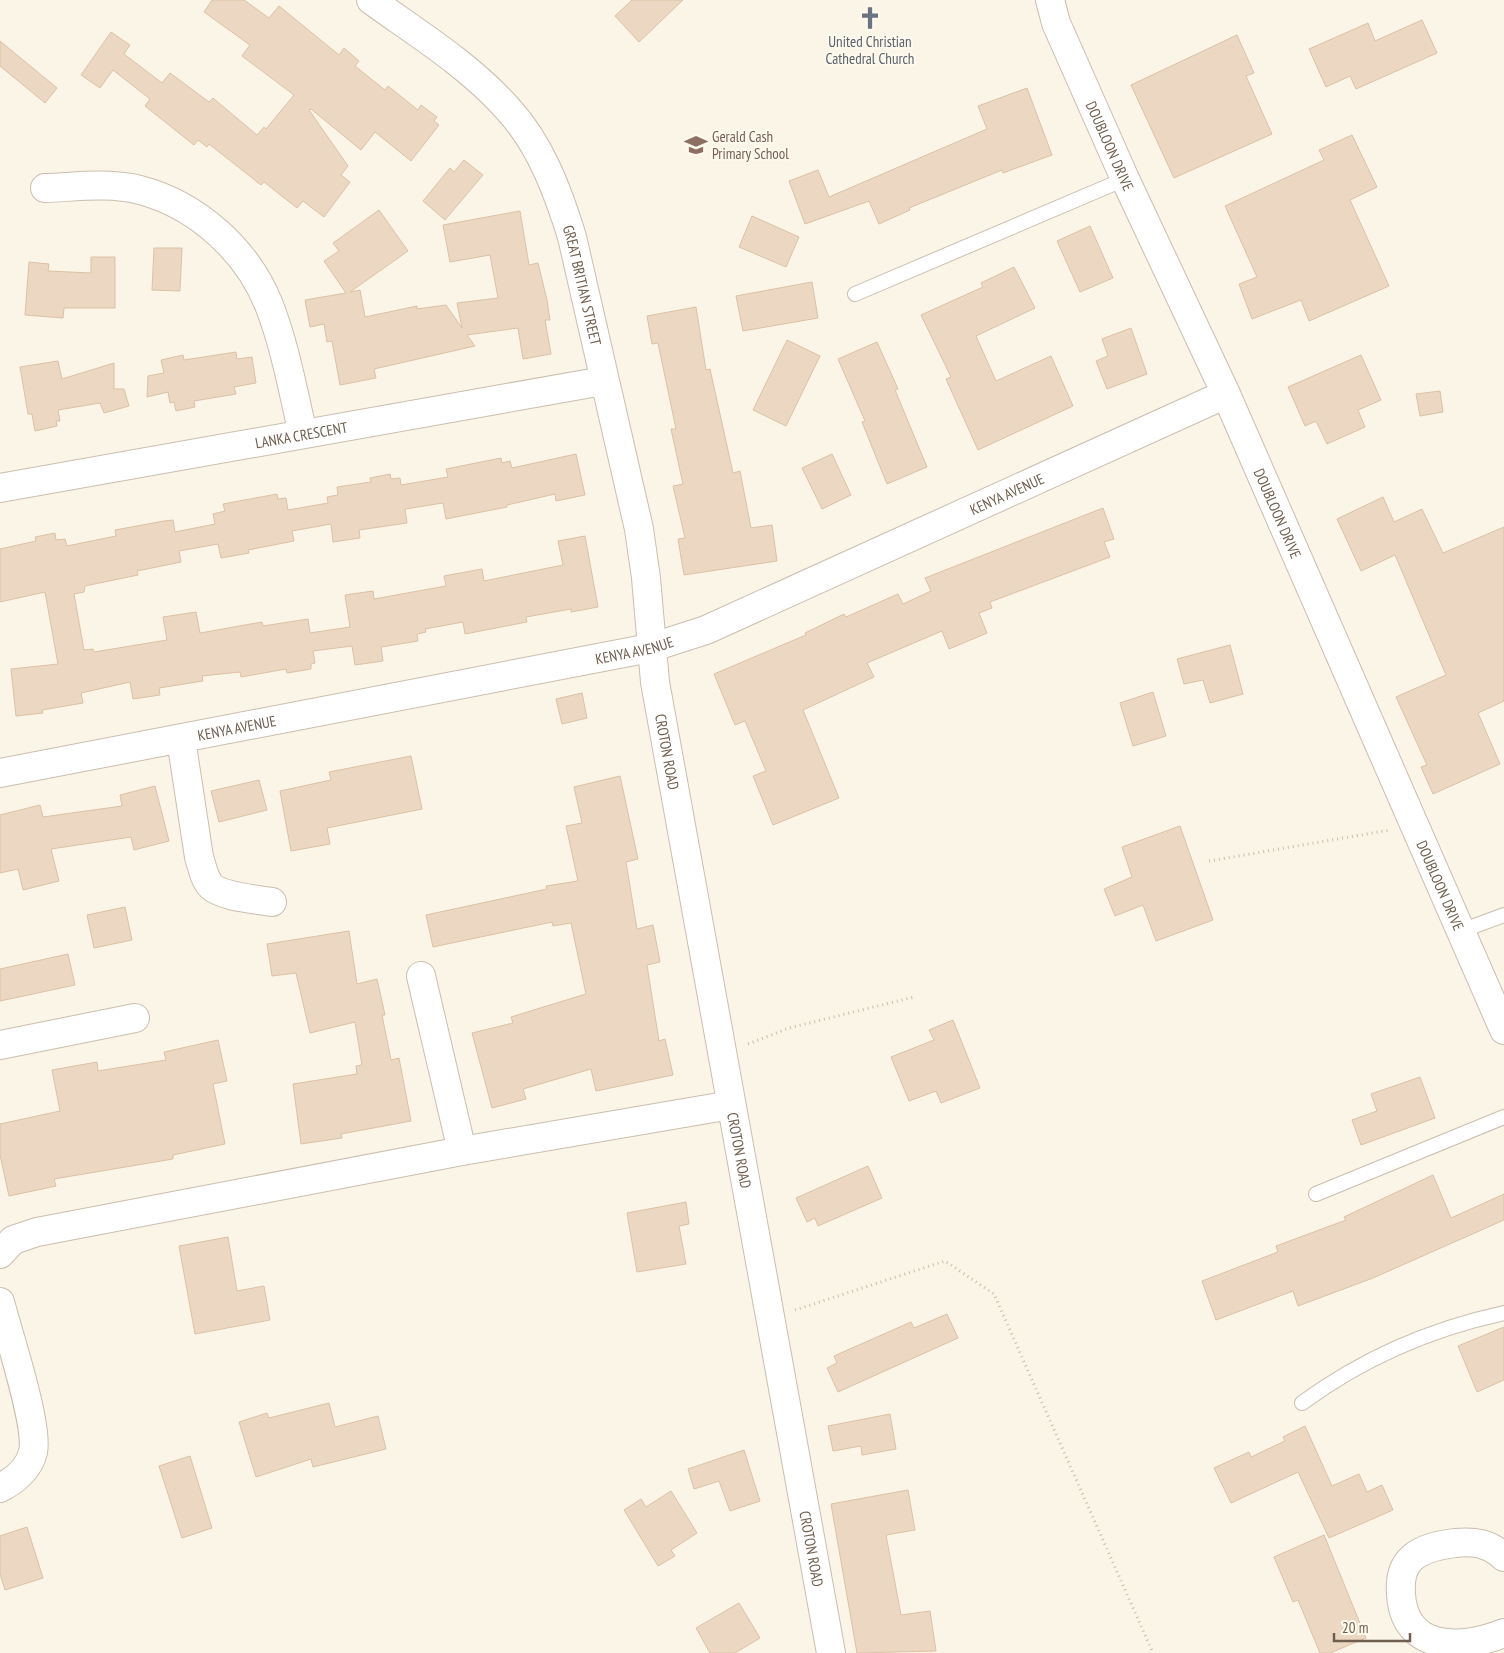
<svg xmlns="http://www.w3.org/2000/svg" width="1504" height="1653" viewBox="0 0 1504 1653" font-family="'PT Sans Narrow',sans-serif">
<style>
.building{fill:#ecd8c2;stroke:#dcc1a4}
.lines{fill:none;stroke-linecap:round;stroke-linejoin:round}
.lane-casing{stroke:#cabeae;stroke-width:16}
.street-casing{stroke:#cabeae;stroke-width:30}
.path{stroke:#d0bca5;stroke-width:3;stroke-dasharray:1 4;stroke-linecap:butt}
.lane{stroke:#fff;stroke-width:14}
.street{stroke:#fff;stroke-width:28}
.labels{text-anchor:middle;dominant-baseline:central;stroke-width:4.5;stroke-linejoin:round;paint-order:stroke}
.worship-label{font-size:15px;fill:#5b616d;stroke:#fdf9ec}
.education-label{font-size:15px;fill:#785e54;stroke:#fdf9ec;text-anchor:start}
.street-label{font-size:15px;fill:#705f4e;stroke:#fdf9ec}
</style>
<rect width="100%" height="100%" fill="#faf5e7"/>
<g class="building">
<polygon points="212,0 244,0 269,18 279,6 339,55 344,48 359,61 355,66 385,90 388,86 418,110 421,105 437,117 434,121 439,125 411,161 375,132 361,150 311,109 309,110 348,166 341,175 350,182 324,217 303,201 297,208 264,182 261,185 209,144 207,147 198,140 194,145 145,106 150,99 113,70 100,88 81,75 111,32 130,45 124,54 162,83 170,73 209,102 213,98 257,135 264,127 266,129 294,95 242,56 250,45 204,12"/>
<polygon points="632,0 683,0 639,42 615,16"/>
<polygon points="1422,20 1437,53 1356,89 1350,76 1326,87 1309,49 1368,23 1375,41"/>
<polygon points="1237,35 1254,73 1246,76 1272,134 1174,178 1131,85"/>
<polygon points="0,41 57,88 45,103 0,66"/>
<polygon points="1027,88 1052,155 1003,173 1002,170 909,208 910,210 879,224 869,201 805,224 789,181 818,170 829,197 987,129 978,106"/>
<polygon points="1352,135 1377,187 1350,200 1389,286 1309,321 1301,300 1252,319 1239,284 1257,277 1225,206 1324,160 1319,150"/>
<polygon points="464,160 483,175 445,220 423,201 450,168 454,172"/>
<polygon points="379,210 408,251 350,292 360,290 365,317 417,306 417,309 446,305 462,328 457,303 498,298 490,255 450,262 443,225 520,211 529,265 538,263 547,300 550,320 545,320 551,354 523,359 518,328 467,335 475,346 374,369 376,378 340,385 332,341 327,342 324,324 310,327 305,300 346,293 324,261 339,251 333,243"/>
<polygon points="752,216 799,237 786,267 739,247"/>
<polygon points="1090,226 1113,278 1080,292 1057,241"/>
<polygon points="154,248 182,248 180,291 152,290"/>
<polygon points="91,257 115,257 115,308 64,308 63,318 25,315 29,262 49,264 48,271 91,273"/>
<polygon points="1014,267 1035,308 976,336 996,381 1051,356 1073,406 978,450 946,379 951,377 921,315 983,287 981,283"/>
<polygon points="812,282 818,318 743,331 736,296"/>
<polygon points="696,307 706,370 710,369 733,473 740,471 751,528 772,525 777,561 684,575 678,539 685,538 673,486 683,484 671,429 676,429 658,343 652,344 647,316"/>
<polygon points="1131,328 1147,374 1107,389 1096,361 1108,356 1102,339"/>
<polygon points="787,340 820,356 786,426 753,410"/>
<polygon points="877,342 898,389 895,390 927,467 887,484 862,422 865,421 838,359"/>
<polygon points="236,352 237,359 252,357 256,383 234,387 236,394 194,401 195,407 176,411 174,402 170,403 168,392 147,397 148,376 164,373 161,360 183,355 184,360"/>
<polygon points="1361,355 1381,400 1358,410 1365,427 1327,444 1316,421 1305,426 1288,387"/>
<polygon points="58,361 62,379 114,363 114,389 124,389 129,406 104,413 100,403 58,410 60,421 56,421 57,426 35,431 32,414 28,414 20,367"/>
<polygon points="1440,391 1443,412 1420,416 1416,394"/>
<polygon points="576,454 585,495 556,501 555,494 507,505 507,507 446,519 443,503 405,509 407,523 359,530 360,538 333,542 331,524 292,531 294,541 248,550 249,553 221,558 218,544 179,551 181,562 137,571 138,575 85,586 84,592 74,594 84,650 93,649 94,652 167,640 163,617 196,612 200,633 262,622 263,626 308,619 310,633 350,627 345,595 373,591 374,599 446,586 444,576 482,569 484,581 563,565 558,541 585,536 598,607 571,612 571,609 526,617 527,622 465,634 463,622 425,629 426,632 417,634 418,641 381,647 383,661 355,665 352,646 313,651 315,663 311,664 311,669 287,673 286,669 241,677 240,672 202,676 203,681 159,688 160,695 133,699 130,682 81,693 83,703 42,710 43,713 16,716 11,669 58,664 45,592 0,602 0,549 36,541 35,537 55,533 56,540 65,539 67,546 116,536 115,530 164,521 173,520 175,532 215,524 213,514 225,511 223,504 277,494 278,499 286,498 288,510 328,503 327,497 338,495 337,487 371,482 370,478 390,474 391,479 400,478 401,485 448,477 446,469 501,458 502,463 510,461 512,468"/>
<polygon points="832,454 851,495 822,509 802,468"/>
<polygon points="1383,497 1394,522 1422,509 1443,553 1504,527 1504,701 1478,713 1500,764 1433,794 1421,767 1427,765 1396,697 1446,675 1395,555 1361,571 1337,519"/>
<polygon points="1103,508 1114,539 1104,542 1110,557 990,602 992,608 979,613 987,633 949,649 942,631 867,663 874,677 803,710 839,798 773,825 753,776 766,771 745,721 735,725 714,674 806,635 805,633 844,614 846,617 898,594 903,604 931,591 925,578"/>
<polygon points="1230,645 1243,694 1210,703 1203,680 1184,684 1177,659"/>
<polygon points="1153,692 1166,736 1133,746 1120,703"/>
<polygon points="582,693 587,718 562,724 556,699"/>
<polygon points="411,756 422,809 327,828 330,844 291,851 280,791 331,780 329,772"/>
<polygon points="620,776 638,859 626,862 637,929 653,925 660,962 647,965 659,1041 665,1039 673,1075 596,1091 591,1069 523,1089 526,1099 492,1108 472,1033 513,1023 511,1017 586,994 571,923 553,926 552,922 433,947 426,915 547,889 546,886 578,881 566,826 582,823 574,787"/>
<polygon points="259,780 267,810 219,822 211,791"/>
<polygon points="155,786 169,841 134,850 131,837 51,849 59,881 23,890 18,869 0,873 0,815 40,805 43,817 122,806 120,795"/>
<polygon points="1180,826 1213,920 1156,941 1143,905 1115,916 1104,889 1132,877 1122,847"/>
<polygon points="125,907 132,940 94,948 87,915"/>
<polygon points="349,931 357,984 377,979 385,1015 382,1015 391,1060 399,1058 411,1121 341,1134 342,1138 301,1144 293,1084 357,1074 356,1066 362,1065 355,1022 310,1033 296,973 272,976 267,944"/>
<polygon points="68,954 75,985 0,1001 0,969"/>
<polygon points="953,1020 980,1088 941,1103 936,1091 909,1101 891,1057 934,1040 929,1030"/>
<polygon points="218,1040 227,1081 213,1084 225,1144 173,1155 173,1159 54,1179 56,1186 9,1196 0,1155 0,1124 60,1111 52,1070 97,1062 98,1071 166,1060 164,1052"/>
<polygon points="1420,1077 1435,1118 1361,1145 1352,1120 1377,1111 1371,1094"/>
<polygon points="868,1166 882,1198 818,1226 815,1218 807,1222 796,1198"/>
<polygon points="1433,1175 1451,1218 1504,1194 1504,1220 1373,1278 1298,1306 1293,1291 1216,1320 1202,1281 1278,1252 1276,1246 1346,1220 1344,1217"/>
<polygon points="686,1202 689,1224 679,1226 686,1264 637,1272 627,1213"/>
<polygon points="228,1237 237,1291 264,1286 270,1320 195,1334 179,1246"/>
<polygon points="947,1314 958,1338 838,1392 827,1368 837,1363 834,1356 911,1322 914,1328"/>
<polygon points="1504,1327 1504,1380 1477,1392 1458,1346"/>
<polygon points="329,1403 335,1427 378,1416 386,1449 313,1467 311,1459 256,1477 239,1422 267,1413 269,1418"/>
<polygon points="890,1414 896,1449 862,1455 861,1446 833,1451 828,1426"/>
<polygon points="1305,1426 1332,1486 1359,1474 1367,1492 1382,1485 1393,1510 1329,1538 1298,1472 1231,1503 1214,1468 1249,1452 1251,1457 1285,1441 1283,1437"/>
<polygon points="744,1450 760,1501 730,1511 719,1481 694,1489 688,1469"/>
<polygon points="190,1456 212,1528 182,1538 159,1466"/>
<polygon points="908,1490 915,1530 886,1535 901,1615 930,1611 936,1651 857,1653 831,1504"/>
<polygon points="671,1491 697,1533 671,1550 675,1556 658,1566 624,1510 641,1499 646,1507"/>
<polygon points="27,1527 43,1578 5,1590 0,1574 0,1536"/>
<polygon points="1324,1535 1366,1638 1330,1653 1320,1653 1298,1600 1293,1602 1274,1557"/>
<polygon points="739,1603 760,1638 735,1653 710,1653 696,1628"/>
</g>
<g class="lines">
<defs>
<g id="lane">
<polyline points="855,294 1125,179"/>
<polyline points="1461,931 1504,915"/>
<polyline points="1316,1194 1504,1117"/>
<path d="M 1302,1403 C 1363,1358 1430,1329 1504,1313"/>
</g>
<g id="street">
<path id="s1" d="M 371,0 C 418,34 469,65 508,109 C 541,145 558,192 572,237 L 639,529 L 646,578 L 655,682 L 831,1653"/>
<path id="s2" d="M 1050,0 L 1056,23 L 1125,179 L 1226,394 L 1504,1030"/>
<path d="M 45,188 C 75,187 109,182 140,190 C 197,205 247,250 269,305 C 285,346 293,391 303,434"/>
<path id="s3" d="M 0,488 L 603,381"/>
<path d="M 181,739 L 199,857 C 202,866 204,879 211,886 C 222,897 256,899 272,902"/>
<path id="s4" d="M 0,773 L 650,648 L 706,630 L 1226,394"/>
<polyline points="421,976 462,1151"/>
<polyline points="0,1045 135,1018"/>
<polyline points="0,1254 13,1240 37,1232 462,1151 731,1105"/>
<path d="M 0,1302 C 8,1333 39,1426 33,1452 C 29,1469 14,1481 0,1488"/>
<path d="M 1504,1557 C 1489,1543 1474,1541 1455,1543 C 1440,1545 1423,1548 1412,1558 C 1402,1567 1400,1581 1401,1594 C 1404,1652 1462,1650 1504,1633"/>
</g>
</defs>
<use href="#lane" class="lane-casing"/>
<use href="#street" class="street-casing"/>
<g class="path">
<polyline points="1209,861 1390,830"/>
<polyline points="748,1044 789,1028 914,997"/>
<polyline points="795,1310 945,1261 994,1294 1153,1653"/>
</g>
<use href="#lane" class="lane"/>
<use href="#street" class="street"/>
</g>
<defs>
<symbol id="church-bare" viewBox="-9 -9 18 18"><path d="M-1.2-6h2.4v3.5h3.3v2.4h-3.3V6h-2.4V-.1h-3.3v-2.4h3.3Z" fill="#6b7280" stroke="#fdf9ec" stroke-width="2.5" paint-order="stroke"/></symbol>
<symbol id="school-bare" viewBox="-9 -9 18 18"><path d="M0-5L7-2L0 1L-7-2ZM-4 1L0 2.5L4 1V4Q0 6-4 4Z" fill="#8d6e63" stroke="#fdf9ec" stroke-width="2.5" paint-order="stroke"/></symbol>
</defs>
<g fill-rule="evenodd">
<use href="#church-bare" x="854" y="2" width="32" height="32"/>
<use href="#school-bare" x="680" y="129" width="32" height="32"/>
</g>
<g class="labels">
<g class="worship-label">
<text x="870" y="41">United Christian<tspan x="870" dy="17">Cathedral Church</tspan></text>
</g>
<g class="education-label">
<text x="712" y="136">Gerald Cash<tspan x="712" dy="17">Primary School</tspan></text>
</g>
<g class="street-label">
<text stroke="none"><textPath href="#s2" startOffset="158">DOUBLOON DRIVE</textPath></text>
<text stroke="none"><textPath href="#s1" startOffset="369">GREAT BRITIAN STREET</textPath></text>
<text stroke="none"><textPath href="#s3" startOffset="306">LANKA CRESCENT</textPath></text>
<text stroke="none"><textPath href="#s4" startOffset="1051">KENYA AVENUE</textPath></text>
<text stroke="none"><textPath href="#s2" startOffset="562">DOUBLOON DRIVE</textPath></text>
<text stroke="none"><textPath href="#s4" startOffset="646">KENYA AVENUE</textPath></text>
<text stroke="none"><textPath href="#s4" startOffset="241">KENYA AVENUE</textPath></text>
<text stroke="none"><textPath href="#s1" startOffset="844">CROTON ROAD</textPath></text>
<text stroke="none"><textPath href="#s2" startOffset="968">DOUBLOON DRIVE</textPath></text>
<text stroke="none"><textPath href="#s1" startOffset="1249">CROTON ROAD</textPath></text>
<text stroke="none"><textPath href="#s1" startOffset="1654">CROTON ROAD</textPath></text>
</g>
</g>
<path d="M1334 1633v8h76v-8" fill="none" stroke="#705f4e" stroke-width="2.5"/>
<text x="1342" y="1633" font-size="15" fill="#705f4e" stroke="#fdf9ec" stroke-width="4" paint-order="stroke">20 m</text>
</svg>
